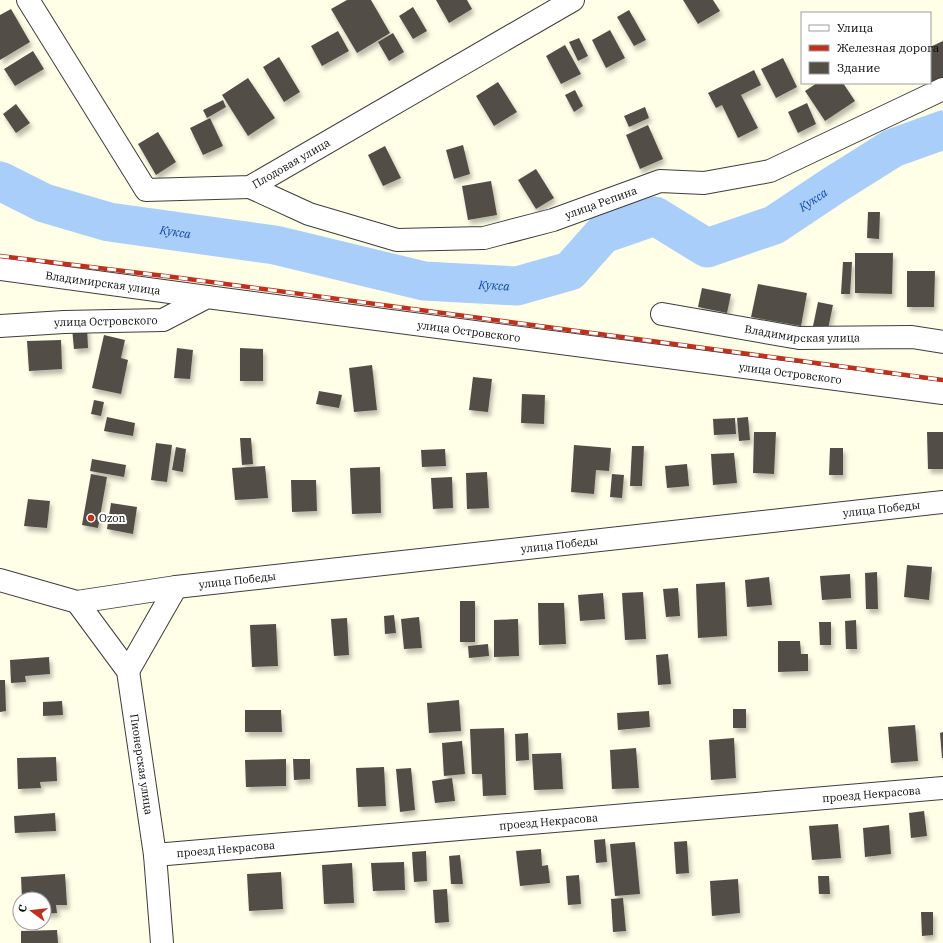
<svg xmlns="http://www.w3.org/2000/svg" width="943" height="943" viewBox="0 0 943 943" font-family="'IBM Plex Serif',serif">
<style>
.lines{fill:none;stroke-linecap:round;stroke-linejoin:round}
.river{stroke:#a9cefa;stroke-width:39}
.building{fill:#534e46;filter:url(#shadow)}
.minor-casing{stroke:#3d3d3d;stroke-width:24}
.minor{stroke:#fff;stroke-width:22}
.rail-casing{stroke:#c1301c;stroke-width:4.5}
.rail{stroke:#fff;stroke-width:3;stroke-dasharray:9;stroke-linecap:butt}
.poi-dot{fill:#c1301c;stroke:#fff;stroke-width:1.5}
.labels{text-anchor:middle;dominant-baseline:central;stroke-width:4;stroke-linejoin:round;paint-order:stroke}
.street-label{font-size:11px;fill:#0a0a0a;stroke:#fff}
.poi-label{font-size:11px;fill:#0a0a0a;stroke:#fff;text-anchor:start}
.water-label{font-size:12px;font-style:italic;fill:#0e48a1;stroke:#fff}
</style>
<defs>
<filter id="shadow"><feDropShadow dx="2.5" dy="4.5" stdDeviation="2" flood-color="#0004"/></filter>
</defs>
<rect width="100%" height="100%" fill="#fffee7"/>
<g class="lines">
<path class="river" id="s1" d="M 0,181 L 44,203 L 109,222 L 275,245 L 424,281 L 517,286 L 570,271 L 603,234 L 655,216 L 707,248 L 774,225 L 834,185 L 893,148 L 943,130"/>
</g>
<g class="building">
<polygon points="347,0 371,0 390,33 357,53 331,9"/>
<polygon points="436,0 467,0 472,9 449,23"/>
<polygon points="683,0 713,0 720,11 698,24"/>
<polygon points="413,7 427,31 413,39 399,16"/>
<polygon points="11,9 30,42 0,60 0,15"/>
<polygon points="629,10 646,40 634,46 617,17"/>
<polygon points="610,30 625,58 606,68 592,40"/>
<polygon points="338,31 349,51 322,66 311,46"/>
<polygon points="393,33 404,52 389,61 378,42"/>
<polygon points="579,38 588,56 578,61 569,42"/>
<polygon points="943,41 943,77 927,85 926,83 930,83 930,47"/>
<polygon points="565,45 581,74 561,84 546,56"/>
<polygon points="33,51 44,69 15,86 4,69"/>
<polygon points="279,57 300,92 284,102 263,67"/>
<polygon points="783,58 797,87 776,98 761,69"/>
<polygon points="754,70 761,85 741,95 758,128 738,138 722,105 716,108 708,93"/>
<polygon points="248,78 275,118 248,136 222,95"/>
<polygon points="498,82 517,112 494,126 476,96"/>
<polygon points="817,83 843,83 855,101 825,121 805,91"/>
<polygon points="575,90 583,106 574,112 565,95"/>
<polygon points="223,100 226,107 207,118 203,110"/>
<polygon points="807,103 816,124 798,133 788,112"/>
<polygon points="16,104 30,123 16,133 3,114"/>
<polygon points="645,107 649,118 629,127 624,116"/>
<polygon points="210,118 223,146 203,155 190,128"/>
<polygon points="648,125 663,159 640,169 626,135"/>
<polygon points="158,132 176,162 156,175 138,144"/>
<polygon points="463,145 470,174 454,179 446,150"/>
<polygon points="385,146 401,178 383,186 368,155"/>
<polygon points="536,169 554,198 536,209 518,180"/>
<polygon points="491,181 497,215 468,220 462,186"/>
<polygon points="868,212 880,212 879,239 867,238"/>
<polygon points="855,253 893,253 892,294 855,293"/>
<polygon points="843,262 852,262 850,294 841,294"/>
<polygon points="907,271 935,271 934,307 907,307"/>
<polygon points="758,284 807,293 801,326 751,317"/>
<polygon points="702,288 731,294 727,313 698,307"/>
<polygon points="818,302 833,305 828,329 813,326"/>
<polygon points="87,327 88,348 74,349 72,328"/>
<polygon points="104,335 125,340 121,358 128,360 121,394 92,388"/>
<polygon points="61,340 62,369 29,371 27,341"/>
<polygon points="177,348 193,350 190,379 174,378"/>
<polygon points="240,348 263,349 263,381 240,381"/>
<polygon points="372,365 377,410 354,412 349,368"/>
<polygon points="473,377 492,379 488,412 469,410"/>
<polygon points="319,391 342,395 339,408 316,404"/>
<polygon points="522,394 545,395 544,424 521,423"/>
<polygon points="94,400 104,402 101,416 91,414"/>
<polygon points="107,417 135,423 133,436 104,431"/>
<polygon points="748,417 750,440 739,441 737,418"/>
<polygon points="735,418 736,434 714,435 713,419"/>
<polygon points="754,432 776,432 774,474 753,473"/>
<polygon points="927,432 943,432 943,469 928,469"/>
<polygon points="240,438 251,438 253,464 242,465"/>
<polygon points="156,443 172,445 167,482 151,480"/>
<polygon points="574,445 611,448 609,471 596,470 594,494 571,492"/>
<polygon points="632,446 644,446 642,486 630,486"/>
<polygon points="176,447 186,449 183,472 172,470"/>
<polygon points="830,448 843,448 843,475 829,475"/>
<polygon points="445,449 446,466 422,467 421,450"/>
<polygon points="734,453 737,483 713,485 711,454"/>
<polygon points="92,459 126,465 124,477 90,471"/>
<polygon points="687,464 689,486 667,488 665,466"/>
<polygon points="265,466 268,498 235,500 232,468"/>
<polygon points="380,467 381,513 352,514 350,468"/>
<polygon points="487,472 489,508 467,509 466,473"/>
<polygon points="91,474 107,477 98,528 82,525"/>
<polygon points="612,474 624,475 622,498 610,497"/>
<polygon points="452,477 453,508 433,509 431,478"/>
<polygon points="291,480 316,480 317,511 292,512"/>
<polygon points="28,499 50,501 47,528 24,526"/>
<polygon points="111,503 137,507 133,534 107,529"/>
<polygon points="907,565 932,567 929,600 904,597"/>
<polygon points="877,572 878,609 866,609 865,573"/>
<polygon points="850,574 851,598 822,600 820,576"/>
<polygon points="769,577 772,605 747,607 745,580"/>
<polygon points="725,582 727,636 698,638 696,584"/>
<polygon points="678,588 680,616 666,617 663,589"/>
<polygon points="643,592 646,639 625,640 622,593"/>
<polygon points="603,593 605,619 580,621 578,595"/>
<rect x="460" y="601" width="15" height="41"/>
<polygon points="538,603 564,603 566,644 539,645"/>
<polygon points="394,615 396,633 385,634 384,616"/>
<polygon points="419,617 422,648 404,649 401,619"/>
<polygon points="347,618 349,655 334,656 331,619"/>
<polygon points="518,619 519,656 494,657 494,620"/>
<polygon points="856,620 857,649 846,649 845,621"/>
<polygon points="819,622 831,622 831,645 820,645"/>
<polygon points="276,624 278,666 252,667 250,625"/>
<polygon points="778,641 800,641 801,654 808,654 808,671 778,672"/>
<polygon points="488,644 489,656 469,658 468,646"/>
<polygon points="668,654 671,684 658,685 656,655"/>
<polygon points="49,657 50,674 25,676 26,682 11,683 10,660"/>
<polygon points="0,680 5,680 6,711 0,712"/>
<polygon points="459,700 461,731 429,733 427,703"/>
<polygon points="62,701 63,715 43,716 43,702"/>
<rect x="733" y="709" width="13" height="19"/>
<polygon points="245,710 281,710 282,732 245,732"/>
<polygon points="649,711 650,727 618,730 617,713"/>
<polygon points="915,725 918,761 891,763 888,727"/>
<polygon points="504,728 506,795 483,796 482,774 472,774 470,729"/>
<polygon points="943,732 943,758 942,758 940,733"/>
<polygon points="528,733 529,760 516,761 515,734"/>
<polygon points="734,738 736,778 711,780 709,740"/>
<polygon points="462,741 465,774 444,776 442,743"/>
<polygon points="636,748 639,788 612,789 610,750"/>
<polygon points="561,753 563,789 534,790 532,754"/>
<polygon points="56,757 57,781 40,782 41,788 18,789 17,758"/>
<polygon points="286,759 286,786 246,787 245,760"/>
<polygon points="293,759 310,759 310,779 294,780"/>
<polygon points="384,767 386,806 358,807 356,768"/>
<polygon points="411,768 415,810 400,812 396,769"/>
<polygon points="452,778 455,801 435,803 432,781"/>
<polygon points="924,811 927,836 911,838 909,813"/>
<polygon points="55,813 56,831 15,833 14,816"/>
<polygon points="838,824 841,858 812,860 809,826"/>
<polygon points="889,825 891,854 865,857 863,828"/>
<polygon points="605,839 607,862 596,863 594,840"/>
<polygon points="687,841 689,873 676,874 674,842"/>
<polygon points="635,842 640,894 615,896 610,844"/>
<polygon points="541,849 542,866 548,865 550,883 520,886 516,851"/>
<polygon points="426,851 427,881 414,882 412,852"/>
<polygon points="460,855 463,884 451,884 449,856"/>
<polygon points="404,862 405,890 373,891 371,863"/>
<polygon points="352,863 354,903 324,904 322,865"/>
<polygon points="281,872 283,909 249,911 247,874"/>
<polygon points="65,874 67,905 56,905 57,913 44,914 44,899 22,899 21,877"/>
<polygon points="579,875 581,904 568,905 566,876"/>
<polygon points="818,876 829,876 830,894 819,894"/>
<polygon points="738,879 740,913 712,916 710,881"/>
<polygon points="447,889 449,922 435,923 433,890"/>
<polygon points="623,898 626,931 613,932 611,899"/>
<polygon points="921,912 933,912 933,935 922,936"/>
<polygon points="57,930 58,943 21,943 21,931"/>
</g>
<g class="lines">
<defs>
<g id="minor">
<path id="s2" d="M 28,0 L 146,190 L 250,187 L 573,0"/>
<path id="s3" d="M 250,187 L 309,214 L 397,240 L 484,238 L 553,220 L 660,181 L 704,183 L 770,171 L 943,89"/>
<path id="s4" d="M 0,269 L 207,297"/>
<path id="s5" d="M 662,314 L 799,338 L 912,337 L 943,342"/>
<path id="s6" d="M 0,326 L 64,322 L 163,320 L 207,297 L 943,393"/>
<path id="s7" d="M 0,580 L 77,602 L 176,587 L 943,502"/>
<path id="s8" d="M 77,602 L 128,671 L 155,855 L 162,943"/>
<polyline points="128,671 176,587"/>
<path id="s9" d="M 155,855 L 943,788"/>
</g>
</defs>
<use href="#minor" class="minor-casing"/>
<use href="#minor" class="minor"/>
<defs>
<polyline id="rail" points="0,256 173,277 943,380"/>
</defs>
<use href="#rail" class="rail-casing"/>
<use href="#rail" class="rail"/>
</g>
<circle class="poi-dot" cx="91" cy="518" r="4"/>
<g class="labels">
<g class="street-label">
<text stroke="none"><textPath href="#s2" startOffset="375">Плодовая улица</textPath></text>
<text stroke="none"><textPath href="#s3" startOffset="366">улица Репина</textPath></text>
<text stroke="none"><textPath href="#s4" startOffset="104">Владимирская улица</textPath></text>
<text stroke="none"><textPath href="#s6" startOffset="106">улица Островского</textPath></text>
<text stroke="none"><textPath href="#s6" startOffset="477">улица Островского</textPath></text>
<text stroke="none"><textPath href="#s5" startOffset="142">Владимирская улица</textPath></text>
<text stroke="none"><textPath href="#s6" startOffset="801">улица Островского</textPath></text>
<text stroke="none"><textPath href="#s7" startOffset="890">улица Победы</textPath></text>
<text stroke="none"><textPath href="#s7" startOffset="566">улица Победы</textPath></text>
<text stroke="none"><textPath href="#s7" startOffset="242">улица Победы</textPath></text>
<text stroke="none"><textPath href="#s8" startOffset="180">Пионерская улица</textPath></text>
<text stroke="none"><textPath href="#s9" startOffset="719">проезд Некрасова</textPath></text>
<text stroke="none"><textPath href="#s9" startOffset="395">проезд Некрасова</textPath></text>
<text stroke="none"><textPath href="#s9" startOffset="71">проезд Некрасова</textPath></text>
</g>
<g class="poi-label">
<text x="99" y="518">Ozon</text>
</g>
<g class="water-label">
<text stroke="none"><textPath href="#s1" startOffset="869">Кукса</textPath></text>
<text stroke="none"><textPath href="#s1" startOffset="184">Кукса</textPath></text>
<text stroke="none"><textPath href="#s1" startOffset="508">Кукса</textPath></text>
</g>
</g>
<rect x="801" y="12" width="130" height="72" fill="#ffffff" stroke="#9d9d9d"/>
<rect x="809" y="25" width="20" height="6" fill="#ffffff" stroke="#9d9d9d"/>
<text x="837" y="32" font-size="12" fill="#0a0a0a">Улица</text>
<rect x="809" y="45" width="20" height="6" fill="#c1301c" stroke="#9d9d9d"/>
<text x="837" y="52" font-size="12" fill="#0a0a0a">Железная дорога</text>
<rect x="809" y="62" width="20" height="12" fill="#534e46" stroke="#9d9d9d"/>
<text x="837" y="72" font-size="12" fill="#0a0a0a">Здание</text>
<g transform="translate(32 911) rotate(285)"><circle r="19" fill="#ffffff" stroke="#9d9d9d"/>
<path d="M0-3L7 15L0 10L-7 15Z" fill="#c1301c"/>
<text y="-6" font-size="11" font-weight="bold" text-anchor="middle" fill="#0a0a0a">С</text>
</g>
</svg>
